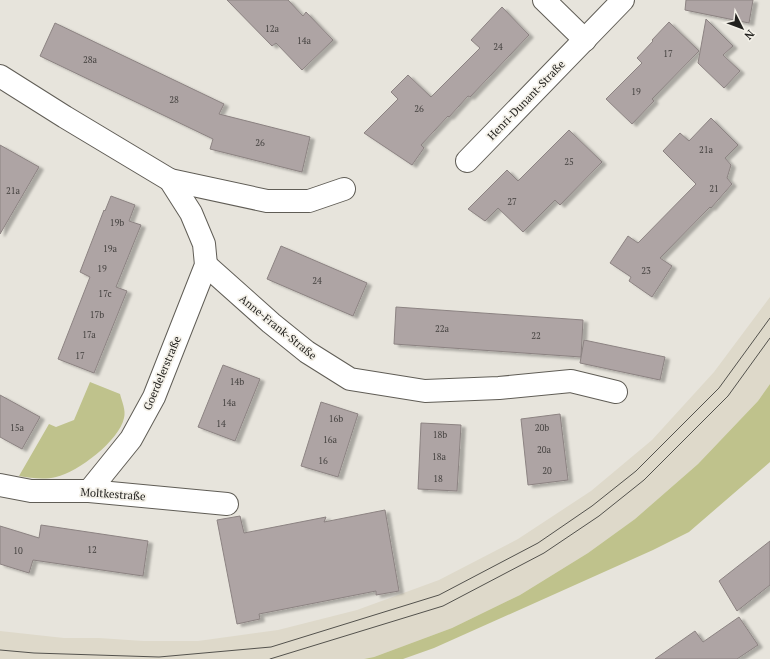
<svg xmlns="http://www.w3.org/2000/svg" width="770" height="659" viewBox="0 0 770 659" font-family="'PT Serif',serif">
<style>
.built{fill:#ded9ca}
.green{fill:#bfc28c}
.building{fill:#aea4a4;stroke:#8c8382;filter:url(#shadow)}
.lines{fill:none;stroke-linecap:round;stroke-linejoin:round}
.street-casing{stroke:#605d56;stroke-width:24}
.street{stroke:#fff;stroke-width:22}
.tram{stroke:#53524d;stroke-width:1}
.labels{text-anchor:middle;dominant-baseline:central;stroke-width:3.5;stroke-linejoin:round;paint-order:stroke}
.number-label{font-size:9px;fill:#454240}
.street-label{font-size:11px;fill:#22211e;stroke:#f4f1e9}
</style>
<defs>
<filter id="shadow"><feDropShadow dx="4.5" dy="2.5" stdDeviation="1" flood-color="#0004"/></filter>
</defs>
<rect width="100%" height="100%" fill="#e7e4dc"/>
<polygon class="built" points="770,297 770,384 758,401 698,464 635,519 588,553 520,595 452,628 374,657 364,659 0,659 0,631 64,638 99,638 143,641 198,641 278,630 357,610 439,580 518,539 591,491 652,440 714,372"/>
<g class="green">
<path d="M 90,382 L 120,394 C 122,402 126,410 124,418 C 119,441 78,472 56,477 C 44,480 31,478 19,476 L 49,424 L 56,427 L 74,420 Z"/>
<polygon points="770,384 770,462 689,532 653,550 434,648 403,659 364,659 374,657 452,628 520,595 588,553 635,519 698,464 758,401"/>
</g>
<g class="building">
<polygon points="227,0 288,0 303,16 306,12 333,40 302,70 276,43 272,46"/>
<polygon points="686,0 753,0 749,23 685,10"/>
<polygon points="502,7 529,35 470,97 468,96 449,117 448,116 421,145 424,148 412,165 364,133 398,99 391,92 408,75 431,97 480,48 471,40"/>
<polygon points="706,19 733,46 723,55 740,71 724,88 698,63"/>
<polygon points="669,22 699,51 652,99 654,101 632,124 606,99 642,63 637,58 653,41 652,40"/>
<polygon points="55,23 224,104 219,114 310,137 302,172 210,149 213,139 40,56"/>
<polygon points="711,118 738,145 725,158 731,165 727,178 732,184 711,208 710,207 660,258 672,266 652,297 629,281 631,277 610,263 628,236 638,243 696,184 663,151 680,133 689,141"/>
<polygon points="569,130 602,162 560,205 555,200 523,232 498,208 485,221 468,209 507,170 518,181"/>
<polygon points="0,145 39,167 0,234"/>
<polygon points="111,196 135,205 129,221 141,225 116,287 127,291 94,373 58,359 90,277 80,272 104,210 105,211"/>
<polygon points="281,246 367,283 353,316 267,279"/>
<polygon points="396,307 583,320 581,357 394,344"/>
<polygon points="584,340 665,357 660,380 580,363"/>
<polygon points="223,365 260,379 235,441 198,427"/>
<polygon points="0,395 40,417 22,449 0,437"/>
<polygon points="321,402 358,414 338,477 301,466"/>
<polygon points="560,414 568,480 528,485 521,419"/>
<polygon points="421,423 461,425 457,491 418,489"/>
<polygon points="385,510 399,591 376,595 376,591 259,614 260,619 237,624 217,520 240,516 244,533 326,517 324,522"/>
<polygon points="41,525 148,541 143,576 33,560 29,573 0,564 0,526 39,538"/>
<polygon points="770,541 770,585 737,611 719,581"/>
<polygon points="739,617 758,645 737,659 655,659 695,631 703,642"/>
</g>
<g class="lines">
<defs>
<g id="street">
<polyline points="544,0 585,40"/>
<polyline points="0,76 65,117 170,180 191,213 204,244 206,265 154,397 131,439 89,491"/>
<polyline points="467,161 623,0"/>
<polyline points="170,180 267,201 309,201 344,189"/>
<polyline points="206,265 271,323 307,352 350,379 425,391 499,388 571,381 616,392"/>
<polyline points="0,485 31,491 89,491 227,504"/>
</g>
</defs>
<use href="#street" class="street-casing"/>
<use href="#street" class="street"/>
<g class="tram">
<polyline points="0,650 34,653 159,657 271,647 439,595 538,543 592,506 636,471 719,388 770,318"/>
<polyline points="270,659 443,606 544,553 599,516 644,480 728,396 770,338"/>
</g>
</g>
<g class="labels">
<g class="number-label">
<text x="272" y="29">12a</text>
<text x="304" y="41">14a</text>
<text x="498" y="47">24</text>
<text x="668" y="54">17</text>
<text x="90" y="60">28a</text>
<text x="636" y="92">19</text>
<text x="174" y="100">28</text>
<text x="419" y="109">26</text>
<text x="260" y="143">26</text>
<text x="706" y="150">21a</text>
<text x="569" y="162">25</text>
<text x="714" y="189">21</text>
<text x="13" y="191">21a</text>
<text x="512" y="202">27</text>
<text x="117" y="223">19b</text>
<text x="110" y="249">19a</text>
<text x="102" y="269">19</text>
<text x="646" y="271">23</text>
<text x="317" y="281">24</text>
<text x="105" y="294">17c</text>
<text x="97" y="315">17b</text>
<text x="442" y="329">22a</text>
<text x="89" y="335">17a</text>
<text x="536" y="336">22</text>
<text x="80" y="356">17</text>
<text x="237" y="382">14b</text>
<text x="229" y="403">14a</text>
<text x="336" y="419">16b</text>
<text x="221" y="424">14</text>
<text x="17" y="428">15a</text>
<text x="542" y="428">20b</text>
<text x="440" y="435">18b</text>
<text x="330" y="440">16a</text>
<text x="544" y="450">20a</text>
<text x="439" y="457">18a</text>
<text x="323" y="461">16</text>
<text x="547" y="471">20</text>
<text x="438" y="479">18</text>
<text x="92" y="550">12</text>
<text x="18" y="551">10</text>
</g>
<g class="street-label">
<text transform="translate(526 100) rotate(-46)">Henri-Dunant-Straße</text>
<text transform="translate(278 327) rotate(39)">Anne-Frank-Straße</text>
<text transform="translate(162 373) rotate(-67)">Goerdelerstraße</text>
<text transform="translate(113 494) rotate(4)">Moltkestraße</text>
</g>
</g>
<g transform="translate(742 28) rotate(132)" stroke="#f4f1e9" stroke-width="3" paint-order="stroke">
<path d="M0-3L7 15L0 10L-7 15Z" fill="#22211e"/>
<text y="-6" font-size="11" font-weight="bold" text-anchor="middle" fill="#22211e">N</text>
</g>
</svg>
